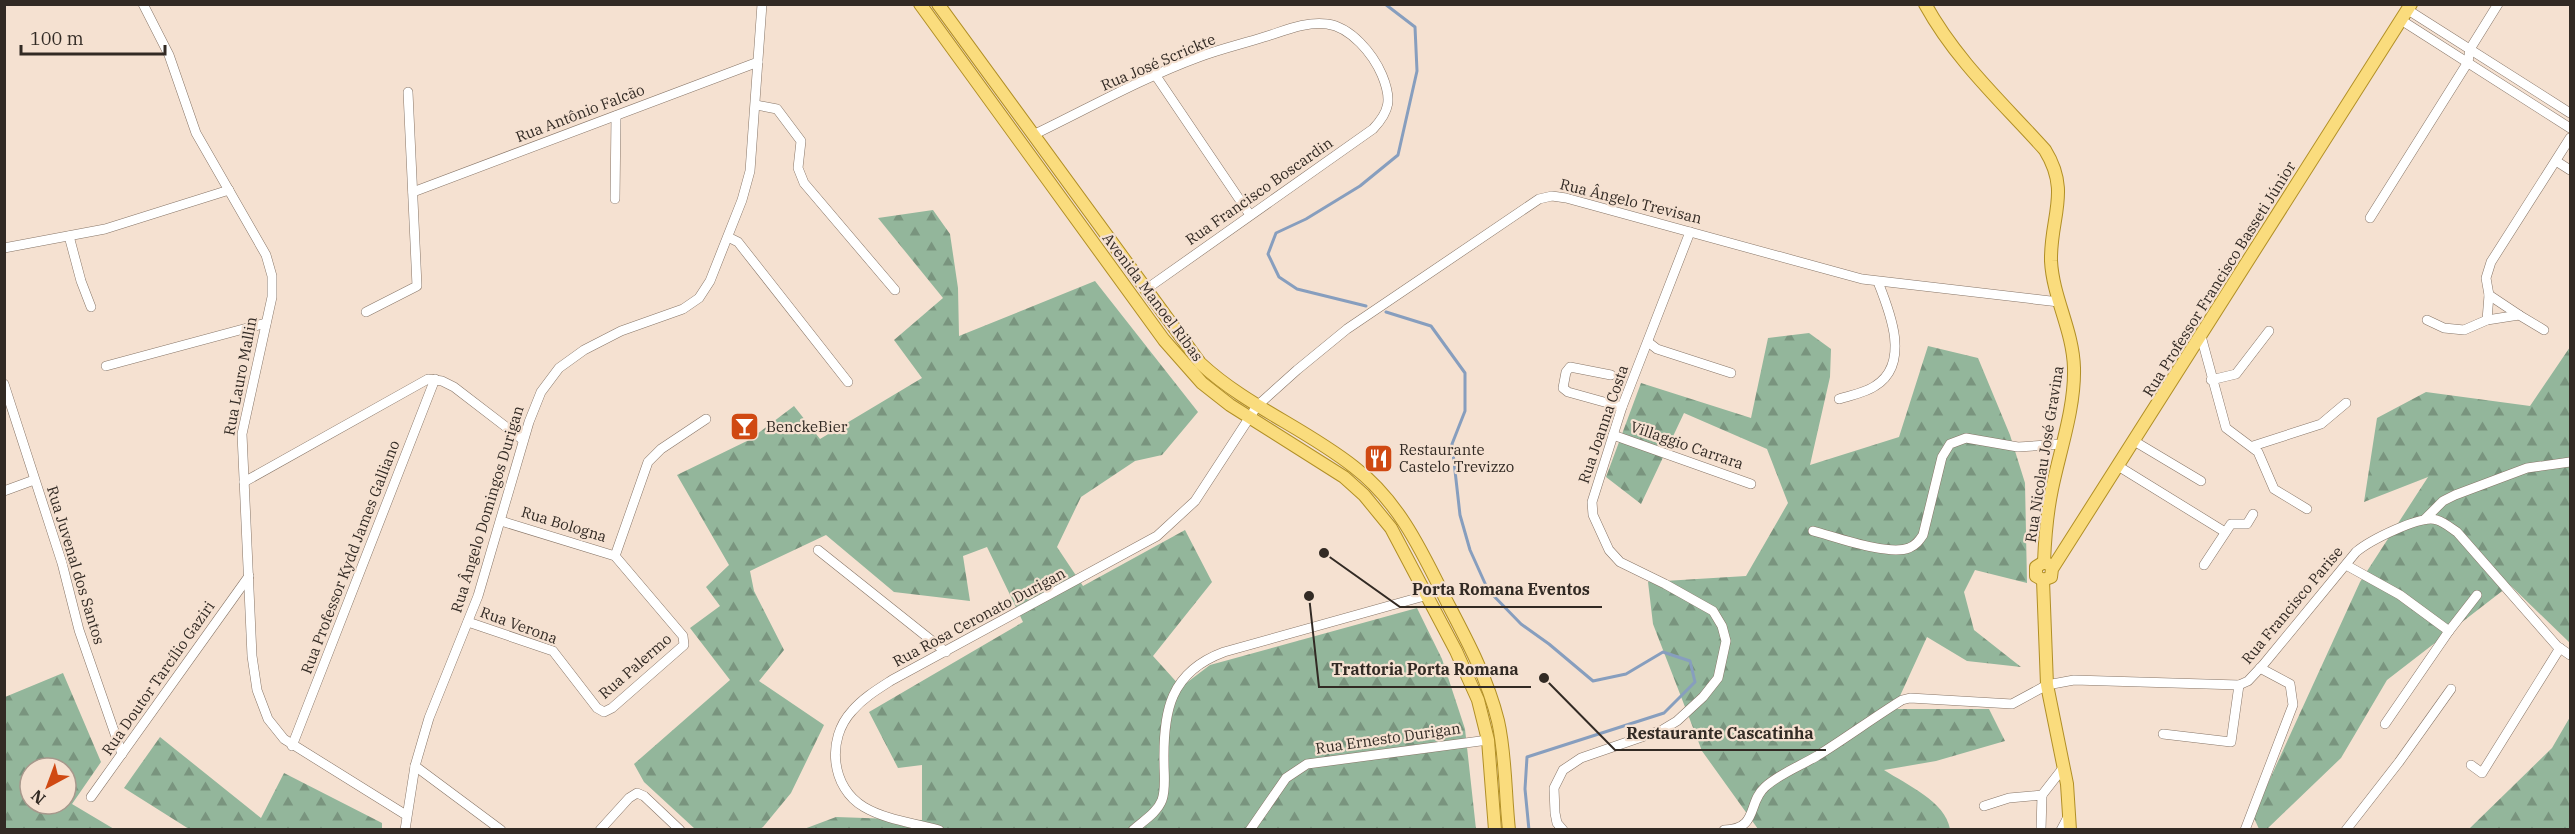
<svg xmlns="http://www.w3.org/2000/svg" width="2575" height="834" viewBox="0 0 2575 834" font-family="'IBM Plex Serif',serif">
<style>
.forest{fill:url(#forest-firs);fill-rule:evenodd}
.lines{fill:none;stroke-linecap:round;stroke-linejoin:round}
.stream{stroke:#879ebe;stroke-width:3}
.minor-casing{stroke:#877567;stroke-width:10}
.major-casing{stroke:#b18f26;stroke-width:14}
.minor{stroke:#fff;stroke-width:9}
.major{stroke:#fadc7d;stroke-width:12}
.labels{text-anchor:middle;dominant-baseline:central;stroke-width:4.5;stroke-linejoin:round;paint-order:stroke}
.street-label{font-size:15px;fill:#322a24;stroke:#f5e1d1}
.poi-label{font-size:15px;fill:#322a24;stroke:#f5e1d1;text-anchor:start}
.leader{fill:none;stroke:#322a24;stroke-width:2}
.callout-dot{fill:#322a24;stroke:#f5e1d1;stroke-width:2}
.callout-label{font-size:16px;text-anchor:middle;font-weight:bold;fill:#322a24;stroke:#f5e1d1;stroke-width:4.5;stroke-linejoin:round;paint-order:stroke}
</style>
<defs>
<pattern id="forest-firs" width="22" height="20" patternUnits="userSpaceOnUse" patternTransform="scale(1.5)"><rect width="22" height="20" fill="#93b69b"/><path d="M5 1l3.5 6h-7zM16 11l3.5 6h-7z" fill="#79947e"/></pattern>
</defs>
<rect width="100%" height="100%" fill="#f5e1d1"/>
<g class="forest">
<polygon points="933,210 950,234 958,288 959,336 1095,281 1198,412 1162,455 1135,461 1081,497 1057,547 1083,586 1185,530 1212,582 1153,656 1181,687 1210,665 1417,608 1442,659 1465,729 1476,829 804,829 836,817 922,820 922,765 898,768 869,712 1023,622 987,547 963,556 970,601 894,592 826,535 750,571 754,591 784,650 759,681 824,725 791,793 763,827 758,830 695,829 644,782 634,764 730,680 690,628 720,606 706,587 729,565 677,475 749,440 794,406 820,439 922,378 894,340 943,298 878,218"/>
<path d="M 1809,333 L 1831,349 L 1830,377 L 1810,465 L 1899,437 L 1928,346 L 1978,358 L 2010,435 L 2025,483 L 2027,583 L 1975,570 L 1964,592 L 1974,630 L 2021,667 L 1967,661 L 1927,637 L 1894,709 L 1989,709 L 2005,741 L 1936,761 L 1884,770 C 1907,785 1945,801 1950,829 L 1758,829 L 1702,751 L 1653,624 L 1648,582 L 1746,576 L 1788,503 L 1767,449 L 1684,413 L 1641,504 L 1606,477 L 1641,383 L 1751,418 L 1768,338 Z"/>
<polygon points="2570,347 2570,643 2510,585 2387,680 2341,758 2267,829 2259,829 2253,816 2360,582 2428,477 2364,502 2377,418 2426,392 2530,406"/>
<path d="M 63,673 L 101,762 L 72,804 L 114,829 L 5,829 L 5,697 ZM 30,768 L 66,768 L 66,804 L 30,804 Z"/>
<polygon points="2570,717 2570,829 2469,829 2552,748"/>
<polygon points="160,737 261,818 284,773 382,823 382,829 189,829 124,788"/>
</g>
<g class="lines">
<g class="stream">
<polyline points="1366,306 1297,289 1279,277 1268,254 1276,233 1306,219 1360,186 1398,155 1417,71 1415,27 1385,4"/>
<polyline points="1386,312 1431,326 1465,373 1465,411 1452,444 1460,515 1470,550 1488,590 1521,624 1549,644 1593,681 1626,674 1663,652 1690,661 1695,682 1664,713 1527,757 1525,789 1529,830"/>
</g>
<defs>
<g id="minor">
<polyline points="143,4 169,55 196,133 266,255 272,276 272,297 242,434 252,656 257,690 268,719 284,739 406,815"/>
<polyline points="2408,10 2570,113"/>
<polyline points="2401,20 2570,128"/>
<polyline points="1156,76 1250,215"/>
<polyline points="756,105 777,109 801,141 798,168 804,183 895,290"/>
<path d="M 1033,135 C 1087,109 1142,78 1199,57 C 1220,49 1242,44 1264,37 C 1284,31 1306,21 1327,24 C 1351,27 1373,54 1382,75 C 1392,99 1390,111 1373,129 L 1145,290"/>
<polyline points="2556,161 2570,170"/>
<polyline points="413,192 758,62"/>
<polyline points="615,199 616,116"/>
<polyline points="2370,218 2468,62 2470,49 2498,4"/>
<polyline points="69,236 81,281 91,307"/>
<polyline points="728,237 738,242 848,382"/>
<polyline points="4,248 105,229 229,190"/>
<polyline points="2489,295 2519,315"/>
<polyline points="366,312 417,286 408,92"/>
<polyline points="2427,320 2444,328 2464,330 2487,320 2519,315 2544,330"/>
<polyline points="2487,320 2489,295 2486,278 2491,262 2570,138"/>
<polyline points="2201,336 2226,428 2258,452 2274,489 2307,509"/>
<polyline points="1648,342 1657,349 1731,373"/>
<polyline points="106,366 266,323"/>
<polyline points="1611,375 1570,367 1566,372 1563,388 1568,392 1622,407"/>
<polyline points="2211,380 2236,374 2269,331"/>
<polyline points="4,384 62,563 79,630 122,754"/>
<path d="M 1839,399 C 1851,395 1865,393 1875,386 C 1911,364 1890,312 1878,282"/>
<polyline points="1613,435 1751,484"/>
<polyline points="2134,441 2201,481"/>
<polyline points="2253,446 2321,424 2346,403"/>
<polyline points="2118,466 2225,532"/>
<polyline points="244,482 428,379 442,381 454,387 523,440"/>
<polyline points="4,491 34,480"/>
<polyline points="2425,519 2443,501 2455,495 2527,468 2570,462"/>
<path d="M 1813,531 C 1836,537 1888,556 1909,548 C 1916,545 1919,541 1923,535 L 1942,457 L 1950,444 L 1966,438 L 2018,447 L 2062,444"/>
<polyline points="818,550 946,652"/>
<polyline points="615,556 648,462 661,449 706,419"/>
<polyline points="2204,565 2231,524 2247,524 2253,514"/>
<polyline points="2346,565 2400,595 2449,631"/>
<polyline points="468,622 553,651 597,708 604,712 612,708 684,645 683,636 615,556 501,521"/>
<polyline points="2385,724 2449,631 2477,595"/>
<polyline points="2163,734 2231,742 2239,685"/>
<polyline points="292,746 435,379"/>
<polyline points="2471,765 2482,773 2560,648"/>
<polyline points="415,766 501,830"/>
<polyline points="2042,795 2063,768"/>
<polyline points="91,797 249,576"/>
<polyline points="1984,806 2009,798 2042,795 2041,830"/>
<polyline points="405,830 415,766 429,718 478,596 529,422 541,392 559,368 584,350 621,331 683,309 699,298 710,281 742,200 750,171 762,4"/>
<polyline points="600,830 629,798 637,793 644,796 680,830"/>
<path d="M 939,830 C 915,823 886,820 864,807 C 831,788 826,739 852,711 C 863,698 878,689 892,680 L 1157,536 L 1195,501 L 1257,406 L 1297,370 L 1347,329 L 1539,199 L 1552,196 L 1566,198 L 1862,279 L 2059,302"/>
<path d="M 1133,830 C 1143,821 1157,813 1162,800 C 1166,789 1164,775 1164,763 C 1163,711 1170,672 1224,652 L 1428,595"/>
<polyline points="1250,830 1286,778 1307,764 1488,740"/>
<polyline points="1563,830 1557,823 1555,813 1554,788 1563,770 1581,758 1662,730 1677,721 1703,697 1718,678 1726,641 1722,626 1713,611 1665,584 1620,562 1609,550 1593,515 1592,502 1622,407 1690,232"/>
<path d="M 1724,830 C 1759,829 1747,803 1765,787 C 1779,774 1800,766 1817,756 C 1846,738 1873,718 1902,700 L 1910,698 L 2012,704 L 2047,685 L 2074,680 L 2239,685 L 2248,681 L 2263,665 L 2356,552 C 2369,541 2421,514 2437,520 C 2444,522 2451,528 2457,532 L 2557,646 L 2570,655"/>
<polyline points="2061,830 2069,815"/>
<polyline points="2245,830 2293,705 2290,684 2260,668"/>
<polyline points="2346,830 2399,762 2451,689"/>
</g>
<g id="major">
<polyline points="920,4 1164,340 1202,383 1230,405 1344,477 1364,495 1391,528 1456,651 1478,700 1488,740 1495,830"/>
<path d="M 938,4 L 1200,363 C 1246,406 1305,428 1354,467 C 1400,502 1423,554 1448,604 C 1468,642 1488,680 1498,721 C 1506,756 1505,794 1509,830"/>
<path d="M 1925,4 C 1957,62 2002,102 2045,150 C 2071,192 2050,217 2051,261 C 2053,298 2073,330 2074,368 C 2075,408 2060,450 2052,489 C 2047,513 2045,537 2044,562"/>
<polyline points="2043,580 2051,577 2052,569 2411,4"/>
<polyline points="2043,580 2047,685 2067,784 2070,830"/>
<polyline points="2043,580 2036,576 2036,567 2044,562 2050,565"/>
</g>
</defs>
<use href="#minor" class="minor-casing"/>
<use href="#major" class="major-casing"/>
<use href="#minor" class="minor"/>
<use href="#major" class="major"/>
</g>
<defs>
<symbol id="bar-square" viewBox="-11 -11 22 22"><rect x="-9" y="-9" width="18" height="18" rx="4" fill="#d04912" stroke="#f5e1d1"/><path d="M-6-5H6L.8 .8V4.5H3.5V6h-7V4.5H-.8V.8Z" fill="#fff"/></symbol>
<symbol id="restaurant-square" viewBox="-11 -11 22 22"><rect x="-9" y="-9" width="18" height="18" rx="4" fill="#d04912" stroke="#f5e1d1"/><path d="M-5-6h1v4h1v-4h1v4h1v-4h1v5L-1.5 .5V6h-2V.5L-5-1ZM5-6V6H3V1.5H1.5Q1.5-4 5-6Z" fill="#fff"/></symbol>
</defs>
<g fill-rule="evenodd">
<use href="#bar-square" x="728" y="410" width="33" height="33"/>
<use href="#restaurant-square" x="1362" y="442" width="33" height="33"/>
</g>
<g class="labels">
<g class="street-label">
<text transform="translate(1158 62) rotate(-23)">Rua José Scrickte</text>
<text transform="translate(580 113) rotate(-21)">Rua Antônio Falcão</text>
<text transform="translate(1259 191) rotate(-35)">Rua Francisco Boscardin</text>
<text transform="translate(1631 201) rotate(14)">Rua Ângelo Trevisan</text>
<text transform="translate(2219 279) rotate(-58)">Rua Professor Francisco Basseti Júnior</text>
<text transform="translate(1153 297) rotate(53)">Avenida Manoel Ribas</text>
<text transform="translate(240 376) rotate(-79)">Rua Lauro Mallin</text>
<text transform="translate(1603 424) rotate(-71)">Rua Joanna Costa</text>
<text transform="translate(1687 445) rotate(19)">Villaggio Carrara</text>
<text transform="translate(2044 454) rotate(-81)">Rua Nicolau José Gravina</text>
<text transform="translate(487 509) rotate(-73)">Rua Ângelo Domingos Durigan</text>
<text transform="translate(564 524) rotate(17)">Rua Bologna</text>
<text transform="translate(350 557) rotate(-69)">Rua Professor Kydd James Galliano</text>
<text transform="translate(76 565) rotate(73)">Rua Juvenal dos Santos</text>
<text transform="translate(2292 605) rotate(-50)">Rua Francisco Parise</text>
<text transform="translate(979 617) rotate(-28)">Rua Rosa Ceronato Durigan</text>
<text transform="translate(519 625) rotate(20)">Rua Verona</text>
<text transform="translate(635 666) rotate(-41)">Rua Palermo</text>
<text transform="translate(158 678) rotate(-55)">Rua Doutor Tarcílio Gaziri</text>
<text transform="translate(1388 738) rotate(-8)">Rua Ernesto Durigan</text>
</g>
<g class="poi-label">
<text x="766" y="426">BenckeBier</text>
<text x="1399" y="449">Restaurante<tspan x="1399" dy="17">Castelo Trevizzo</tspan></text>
</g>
</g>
<path class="leader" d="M1324 553L1400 607H1602M1309 596L1319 687H1531M1544 678L1615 750H1826"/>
<g class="callout-dot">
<circle cx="1324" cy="553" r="6"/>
<circle cx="1309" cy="596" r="6"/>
<circle cx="1544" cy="678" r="6"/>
</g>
<g class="callout-label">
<text x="1501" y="595">Porta Romana Eventos</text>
<text x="1425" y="675">Trattoria Porta Romana</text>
<text x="1720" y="739">Restaurante Cascatinha</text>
</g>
<rect width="2575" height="834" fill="none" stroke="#322a24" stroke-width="12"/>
<g transform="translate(48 786) rotate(221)"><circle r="28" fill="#f5e1d1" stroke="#a7988c" stroke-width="1.5"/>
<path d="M0-4.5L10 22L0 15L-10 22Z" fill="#d04912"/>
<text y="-9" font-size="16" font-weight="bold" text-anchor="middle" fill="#322a24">N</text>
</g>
<path d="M21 45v9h144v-9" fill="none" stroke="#322a24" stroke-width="3"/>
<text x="30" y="45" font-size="18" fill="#322a24" stroke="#f5e1d1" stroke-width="4.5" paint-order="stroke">100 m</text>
</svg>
